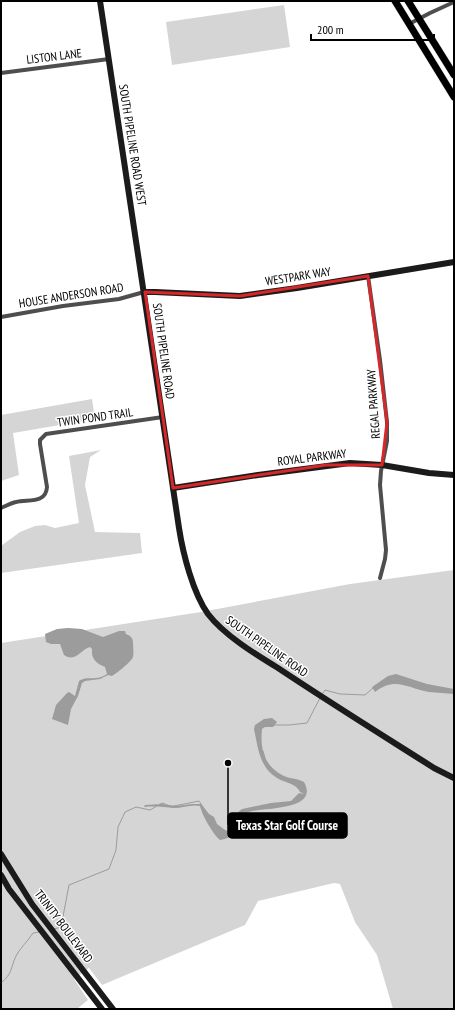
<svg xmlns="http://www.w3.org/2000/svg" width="455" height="1010" viewBox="0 0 455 1010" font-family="'PT Sans Narrow',sans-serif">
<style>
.green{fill:#d5d5d5}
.water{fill:#9c9c9c}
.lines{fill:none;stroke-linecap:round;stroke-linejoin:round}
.stream{stroke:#9c9c9c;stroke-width:1}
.primary-casing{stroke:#dbdbdb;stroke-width:8}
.street{stroke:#4e4e4e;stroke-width:4}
.secondary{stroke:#1b1b1b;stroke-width:6}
.primary{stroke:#000;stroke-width:7}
.marked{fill:none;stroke:#d62828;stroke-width:3;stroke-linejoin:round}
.labels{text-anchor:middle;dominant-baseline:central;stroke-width:3;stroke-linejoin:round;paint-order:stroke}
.street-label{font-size:12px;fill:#000;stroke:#fff}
.leader{fill:none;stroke:#000;stroke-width:1.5}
.callout-dot{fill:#000;stroke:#fff;stroke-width:1.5}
.callout{fill:#000;stroke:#000;stroke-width:1.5}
.callout-label{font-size:13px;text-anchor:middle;font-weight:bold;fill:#fff}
</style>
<rect width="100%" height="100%" fill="#fff"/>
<g class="green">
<polygon points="284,5 290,47 172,65 166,22"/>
<polygon points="92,399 95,419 13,433 19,475 1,481 1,415"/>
<polygon points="101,450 90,457 85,485 95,532 140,533 142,553 1,573 1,546 20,532 35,526 45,525 55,528 79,523 69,456"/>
<polygon points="454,570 454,1009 393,1009 377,955 355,922 340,884 334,883 258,901 245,925 102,985 89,968 74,979 88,1000 77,1009 1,1009 1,643 201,612 350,584"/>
</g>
<g class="water">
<path d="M 68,628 L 82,629 L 103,637 L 119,631 L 125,631 L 126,634 C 131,636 133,638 133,643 C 133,647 134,653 133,657 C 131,662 117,673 112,676 L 108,675 L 100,679 L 85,681 L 82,683 L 78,696 L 71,709 L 68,725 L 52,719 L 56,705 L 67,693 L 69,692 L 75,696 L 79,681 C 86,677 88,679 95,678 C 100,678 104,676 107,674 L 105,667 C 96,663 91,659 92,649 L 90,647 C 81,649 76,663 64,655 L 60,644 L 51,644 L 46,642 L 45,634 L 57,629 Z"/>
<path d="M 396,674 L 427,684 L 454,689 L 454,694 C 446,693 437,693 429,692 C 407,688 395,676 375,692 L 372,687 L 388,676 Z"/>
<path d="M 272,718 L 277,722 L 273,727 L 265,727 L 262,729 C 260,749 264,765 282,775 C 289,779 297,778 304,782 C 320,811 263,807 248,812 C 245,813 243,816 240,817 C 238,830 234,838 220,840 C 213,834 202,815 200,806 C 191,804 183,808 174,808 C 164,807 155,806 144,807 L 145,805 L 162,804 L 176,806 L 192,804 L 201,804 L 209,814 L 214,817 L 217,824 L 225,830 L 228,831 L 233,828 C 234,821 235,813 242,809 L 271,803 L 291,801 L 299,793 L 305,794 L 300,792 C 296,783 285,783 277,778 C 259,767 258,747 254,729 L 255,725 L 264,719 Z"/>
</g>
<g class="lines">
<g class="stream">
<polyline points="323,693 325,690 340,694 365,695 373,688"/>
<polyline points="274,725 289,725 307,723 320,698"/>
<polyline points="263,751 265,758"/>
<polyline points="160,804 163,803 171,807"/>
<polyline points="174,806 199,801 205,810"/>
<polyline points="54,929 61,927 69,885 109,869 116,850 118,827 125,812 136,807 150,810 157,806"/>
<path d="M 1,983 C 13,973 10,969 16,956 C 20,948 28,941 33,933 L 39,932"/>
</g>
<defs>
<g id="primary">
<polyline points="395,1 454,97"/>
<polyline points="408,1 454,75"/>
</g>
</defs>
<use href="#primary" class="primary-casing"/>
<g class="street">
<polyline points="409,24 430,13 454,2"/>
<polyline points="1,73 109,59"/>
<polyline points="368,276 380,360 387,422 387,441 381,471 380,485 386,550 385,559 380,578"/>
<polyline points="1,317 63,306 119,299 144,292"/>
<path d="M 1,508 C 6,506 11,503 16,502 C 28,499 46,504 47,487 L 40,444 L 40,440 L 46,434 L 163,417"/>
</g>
<g class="secondary">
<path d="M 100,1 L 179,528 C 183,554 193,593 208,614 C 224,635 255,654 278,668 C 329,702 382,735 434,768 L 454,778"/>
<polyline points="145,292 155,292 240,296 297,288 454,262"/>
<polyline points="173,488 258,475 350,463 382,465 429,473 454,475"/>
<polyline points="1,854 32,904 113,1009"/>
<polyline points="1,875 9,889 102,1009"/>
</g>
<use href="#primary" class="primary"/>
</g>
<path class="marked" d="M 368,276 L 387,422 L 382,465 L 326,465 L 173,488 L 145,292 L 240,296 Z"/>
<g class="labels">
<g class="street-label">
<text transform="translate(54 56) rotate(-7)">LISTON LANE</text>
<text transform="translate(133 145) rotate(81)">SOUTH PIPELINE ROAD WEST</text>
<text transform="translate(298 276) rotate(-9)">WESTPARK WAY</text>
<text transform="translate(71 295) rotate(-9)">HOUSE ANDERSON ROAD</text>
<text transform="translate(164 351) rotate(82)">SOUTH PIPELINE ROAD</text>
<text transform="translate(373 404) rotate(-94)">REGAL PARKWAY</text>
<text transform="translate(95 417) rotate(-8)">TWIN POND TRAIL</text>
<text transform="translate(312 457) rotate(-7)">ROYAL PARKWAY</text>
<text transform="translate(267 646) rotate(35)">SOUTH PIPELINE ROAD</text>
<text transform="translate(64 926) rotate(53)">TRINITY BOULEVARD</text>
</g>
</g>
<path class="leader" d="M228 763L228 825"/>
<circle class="callout-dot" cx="228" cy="763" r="4"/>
<rect class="callout" x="228" y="813" width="119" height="25" rx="4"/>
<g class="callout-label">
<text x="287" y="830">Texas Star Golf Course</text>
</g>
<rect width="455" height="1010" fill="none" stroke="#000000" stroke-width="4"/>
<path d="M311 34v6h123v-6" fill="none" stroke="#000000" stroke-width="2"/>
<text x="317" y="34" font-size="12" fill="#000000" stroke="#ffffff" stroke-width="3" paint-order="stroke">200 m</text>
</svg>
